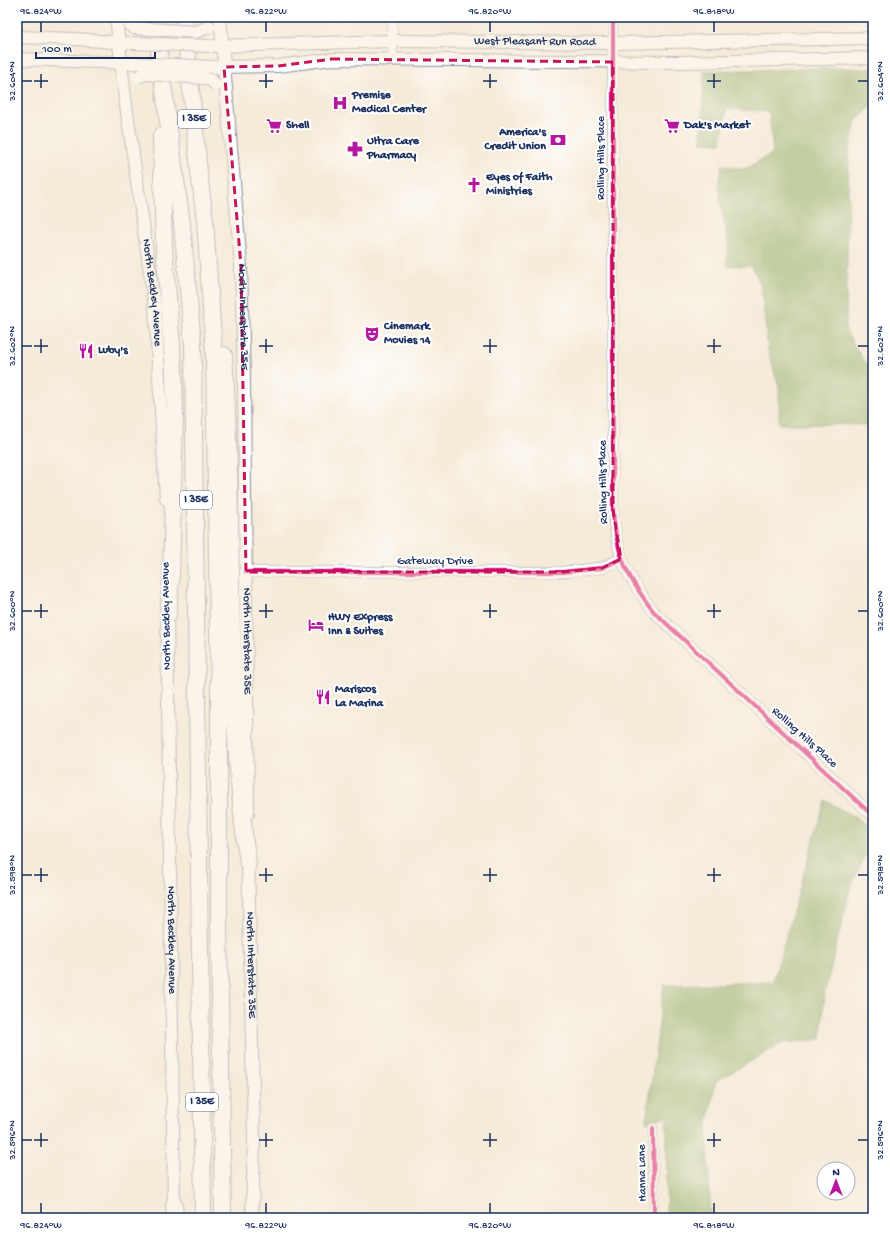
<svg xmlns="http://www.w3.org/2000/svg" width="890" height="1235" viewBox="0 0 890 1235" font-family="'Gochi Hand',sans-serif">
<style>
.forest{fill:#86ac62;stroke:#506e60}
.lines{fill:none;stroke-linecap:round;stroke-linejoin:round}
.minor-casing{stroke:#888d9c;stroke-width:10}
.tertiary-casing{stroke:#888d9c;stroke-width:12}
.secondary-casing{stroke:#888d9c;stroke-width:14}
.motorway-casing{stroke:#888d9c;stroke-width:18}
.minor{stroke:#fff;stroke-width:9}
.tertiary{stroke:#fff;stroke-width:11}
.secondary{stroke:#fff;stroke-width:12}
.motorway{stroke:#fff;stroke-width:16}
.secondary-bridge-casing{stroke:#888d9c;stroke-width:14;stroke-linecap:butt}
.secondary-bridge{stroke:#fff;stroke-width:12}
.cycleway-casing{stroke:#fff;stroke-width:6}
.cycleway{stroke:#d6006c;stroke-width:4}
.marked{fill:none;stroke:#c2185b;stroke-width:3;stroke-dasharray:8 5;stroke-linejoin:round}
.ticks{fill:none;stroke:#1b2f5e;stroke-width:1.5}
.labels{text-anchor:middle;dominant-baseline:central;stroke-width:4;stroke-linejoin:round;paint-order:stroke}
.shield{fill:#fff;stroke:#5f6d8e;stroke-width:1}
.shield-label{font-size:11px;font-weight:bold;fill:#1b2f5e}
.street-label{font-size:12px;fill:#1b2f5e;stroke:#fff}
.poi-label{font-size:12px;font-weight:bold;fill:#1b2f5e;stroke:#fff;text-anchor:start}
.neatline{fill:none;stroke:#1b2f5e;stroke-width:1.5}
.ticks-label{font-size:10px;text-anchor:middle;fill:#1b2f5e}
</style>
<rect width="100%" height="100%" fill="#fff"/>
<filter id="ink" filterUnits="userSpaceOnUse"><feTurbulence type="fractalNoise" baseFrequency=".025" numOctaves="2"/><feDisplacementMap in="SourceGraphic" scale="8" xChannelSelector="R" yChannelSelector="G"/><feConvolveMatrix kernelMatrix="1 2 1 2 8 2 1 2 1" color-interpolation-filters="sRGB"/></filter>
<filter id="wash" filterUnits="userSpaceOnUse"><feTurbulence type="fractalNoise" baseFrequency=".012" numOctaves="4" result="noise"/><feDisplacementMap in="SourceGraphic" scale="16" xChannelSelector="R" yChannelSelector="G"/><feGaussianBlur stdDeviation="0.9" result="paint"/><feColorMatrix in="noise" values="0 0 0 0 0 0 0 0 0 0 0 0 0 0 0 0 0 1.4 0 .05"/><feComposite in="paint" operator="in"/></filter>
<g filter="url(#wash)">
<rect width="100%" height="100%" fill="#f6ebd9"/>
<g class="forest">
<polygon points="845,68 873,69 873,105 856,121 849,152 846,331 863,360 873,368 873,425 779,424 779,388 768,351 761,286 752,266 727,266 728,244 718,186 722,165 745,169 773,153 769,112 727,109 721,143 701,142 704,71"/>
<polygon points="825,800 858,819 873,836 873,838 850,889 825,992 821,1039 783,1043 716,1081 707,1127 711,1218 666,1218 667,1116 646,1122 664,985 773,982"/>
</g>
</g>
<g filter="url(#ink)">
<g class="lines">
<defs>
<g id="minor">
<polyline points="392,17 393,59"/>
<polyline points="613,43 613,17"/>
<polyline points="653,1128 654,1218"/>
</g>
<g id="tertiary">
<path d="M 613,43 L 613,510 C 617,556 626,576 654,612 L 873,816"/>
<polyline points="246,572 563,572 602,568 621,559"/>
</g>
<g id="secondary">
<path id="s1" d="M 116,17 L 125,98 L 155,308 L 166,499"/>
<polyline points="126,17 130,25 135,28"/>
<path id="s2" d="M 220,17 L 241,266 L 244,380 L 248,813"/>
<polyline points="17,37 76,39 126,43"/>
<path id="s3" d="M 215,46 L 392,41 L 613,43 L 873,38"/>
<polyline points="17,59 128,63"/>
<polyline points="217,67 278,66 332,59 678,62 873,58"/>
<path id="s4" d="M 167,607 L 174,1213"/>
<path id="s5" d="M 248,855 L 254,1142 L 252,1218"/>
</g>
<g id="motorway">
<polyline points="156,17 160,62 182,224 193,344 203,1218"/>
<polyline points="184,17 199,172 205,221 214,352 219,696 219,921 223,1218"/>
<polyline points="161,136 164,247 174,372 175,418 171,578 168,615"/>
<path d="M 224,355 C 236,524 224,696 248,864"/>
<polyline points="174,1204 175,1218"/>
</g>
</defs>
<use href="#minor" class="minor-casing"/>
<use href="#tertiary" class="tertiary-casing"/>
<use href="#secondary" class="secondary-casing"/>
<use href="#motorway" class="motorway-casing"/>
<use href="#minor" class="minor"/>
<use href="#tertiary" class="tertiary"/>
<use href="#secondary" class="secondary"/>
<use href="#motorway" class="motorway"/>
<defs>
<g id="secondary-bridge">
<polyline points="135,28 196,32 209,27"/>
<polyline points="132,43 210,46"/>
<polyline points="133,63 214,67"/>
<polyline points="138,77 145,74 203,78 211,80 216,85"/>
</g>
</defs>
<use href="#secondary-bridge" class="secondary-bridge-casing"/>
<use href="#secondary-bridge" class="secondary-bridge"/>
<defs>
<g id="cycleway">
<path d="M 613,17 L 613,510 C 617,556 626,576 654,612 L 873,816"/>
<polyline points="246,572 563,572 602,568 621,559"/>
<polyline points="653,1128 654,1218"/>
</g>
</defs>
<use href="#cycleway" class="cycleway-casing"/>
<use href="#cycleway" class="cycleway"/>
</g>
</g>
<path d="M0 0H890V1235H0ZM 332,59 L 613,62 L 613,510 L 621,559 L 602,568 L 563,572 L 246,572 L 241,266 L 224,67 L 278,66 Z" fill="#f6ebd9" fill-opacity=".55" fill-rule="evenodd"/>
<path class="marked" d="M 332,59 L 613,62 L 613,510 L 621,559 L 602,568 L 563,572 L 246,572 L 241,266 L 224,67 L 278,66 Z"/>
<path class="ticks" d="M 41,22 L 41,32M 266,22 L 266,32M 490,22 L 490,32M 714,22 L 714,32M 41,74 L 41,88M 266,74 L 266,88M 490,74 L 490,88M 714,74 L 714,88M 22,81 L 32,81M 34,81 L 48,81M 259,81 L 273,81M 483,81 L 497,81M 707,81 L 721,81M 858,81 L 868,81M 41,339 L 41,353M 266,339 L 266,353M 490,339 L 490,353M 714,339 L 714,353M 22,346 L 32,346M 34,346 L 48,346M 259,346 L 273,346M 483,346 L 497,346M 707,346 L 721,346M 858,346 L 868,346M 41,604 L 41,618M 266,604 L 266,618M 490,604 L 490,618M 714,604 L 714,618M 22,611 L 32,611M 34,611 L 48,611M 259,611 L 273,611M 483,611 L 497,611M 707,611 L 721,611M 858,611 L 868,611M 41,868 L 41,882M 266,868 L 266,882M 490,868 L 490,882M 714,868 L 714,882M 22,875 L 32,875M 34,875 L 48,875M 259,875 L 273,875M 483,875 L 497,875M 707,875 L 721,875M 858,875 L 868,875M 41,1133 L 41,1147M 266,1133 L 266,1147M 490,1133 L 490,1147M 714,1133 L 714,1147M 22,1140 L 32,1140M 34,1140 L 48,1140M 259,1140 L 273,1140M 483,1140 L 497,1140M 707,1140 L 721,1140M 858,1140 L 868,1140M 41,1203 L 41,1213M 266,1203 L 266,1213M 490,1203 L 490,1213M 714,1203 L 714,1213"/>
<defs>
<symbol id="hospital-bare" viewBox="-9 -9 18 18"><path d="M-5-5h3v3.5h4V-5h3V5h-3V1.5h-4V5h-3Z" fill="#b5179e" stroke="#fff" stroke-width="2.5" paint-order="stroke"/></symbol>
<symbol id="supermarket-bare" viewBox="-9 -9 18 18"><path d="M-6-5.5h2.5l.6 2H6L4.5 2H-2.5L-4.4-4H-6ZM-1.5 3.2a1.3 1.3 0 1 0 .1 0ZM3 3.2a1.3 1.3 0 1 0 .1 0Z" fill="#b5179e" stroke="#fff" stroke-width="2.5" paint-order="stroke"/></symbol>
<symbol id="bank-bare" viewBox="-9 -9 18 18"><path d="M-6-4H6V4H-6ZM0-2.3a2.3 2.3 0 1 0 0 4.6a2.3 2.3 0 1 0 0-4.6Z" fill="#b5179e" stroke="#fff" stroke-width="2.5" paint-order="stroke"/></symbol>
<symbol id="pharmacy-bare" viewBox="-9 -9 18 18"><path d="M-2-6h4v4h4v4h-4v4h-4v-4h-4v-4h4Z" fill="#b5179e" stroke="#fff" stroke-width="2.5" paint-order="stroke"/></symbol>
<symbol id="church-bare" viewBox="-9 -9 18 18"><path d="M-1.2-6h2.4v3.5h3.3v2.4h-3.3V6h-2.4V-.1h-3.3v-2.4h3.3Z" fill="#b5179e" stroke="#fff" stroke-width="2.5" paint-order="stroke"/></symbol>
<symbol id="theatre-bare" viewBox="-9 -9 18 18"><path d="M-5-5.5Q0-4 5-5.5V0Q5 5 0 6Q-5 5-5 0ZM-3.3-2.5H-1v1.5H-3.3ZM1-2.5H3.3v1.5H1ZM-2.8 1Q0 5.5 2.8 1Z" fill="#b5179e" stroke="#fff" stroke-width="2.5" paint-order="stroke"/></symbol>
<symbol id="restaurant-bare" viewBox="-9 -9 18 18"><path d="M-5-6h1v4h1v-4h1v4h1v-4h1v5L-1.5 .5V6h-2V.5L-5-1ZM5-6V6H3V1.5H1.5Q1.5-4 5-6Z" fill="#b5179e" stroke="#fff" stroke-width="2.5" paint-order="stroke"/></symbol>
<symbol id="hotel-bare" viewBox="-9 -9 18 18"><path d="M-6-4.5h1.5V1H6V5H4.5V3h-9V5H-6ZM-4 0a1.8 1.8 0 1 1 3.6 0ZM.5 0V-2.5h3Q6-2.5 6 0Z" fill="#b5179e" stroke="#fff" stroke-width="2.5" paint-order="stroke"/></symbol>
</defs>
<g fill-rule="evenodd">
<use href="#hospital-bare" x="329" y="92" width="22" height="22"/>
<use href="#supermarket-bare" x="263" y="115" width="22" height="22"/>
<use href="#supermarket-bare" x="661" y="115" width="22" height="22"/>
<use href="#bank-bare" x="547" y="129" width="22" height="22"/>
<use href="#pharmacy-bare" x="344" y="138" width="22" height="22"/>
<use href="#church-bare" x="463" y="174" width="22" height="22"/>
<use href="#theatre-bare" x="361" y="323" width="22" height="22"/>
<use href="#restaurant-bare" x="75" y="340" width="22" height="22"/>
<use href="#hotel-bare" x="305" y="614" width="22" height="22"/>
<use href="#restaurant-bare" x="312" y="686" width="22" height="22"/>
</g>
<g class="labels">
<g class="shield">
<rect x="178" y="110" width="32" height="18" rx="3"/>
<rect x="180" y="491" width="32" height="18" rx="3"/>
<rect x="186" y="1093" width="32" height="18" rx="3"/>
</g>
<g class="shield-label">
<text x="194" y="119">I 35E</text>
<text x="196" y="500">I 35E</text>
<text x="202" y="1102">I 35E</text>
</g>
<g class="street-label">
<text stroke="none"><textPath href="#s3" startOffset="320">West Pleasant Run Road</textPath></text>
<text transform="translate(602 158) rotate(-90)">Rolling Hills Place</text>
<text stroke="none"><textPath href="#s1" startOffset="278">North Beckley Avenue</textPath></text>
<text stroke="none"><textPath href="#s2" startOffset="301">North Interstate 35E</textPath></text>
<text transform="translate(604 482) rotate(-91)">Rolling Hills Place</text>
<text x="435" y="562">Gateway Drive</text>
<text transform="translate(167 616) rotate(-91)">North Beckley Avenue</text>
<text stroke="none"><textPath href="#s2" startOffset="625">North Interstate 35E</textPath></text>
<text transform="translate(804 738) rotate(42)">Rolling Hills Place</text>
<text stroke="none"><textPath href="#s4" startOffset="333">North Beckley Avenue</textPath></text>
<text stroke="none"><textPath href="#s5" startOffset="110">North Interstate 35E</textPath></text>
<text transform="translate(643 1173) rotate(-91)">Hanna Lane</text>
</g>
<g class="poi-label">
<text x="352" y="96">Premise<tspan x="352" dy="14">Medical Center</tspan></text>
<text x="286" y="126">Shell</text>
<text x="684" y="126">Dak's Market</text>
<text x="546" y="133" text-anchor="end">America's<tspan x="546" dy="14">Credit Union</tspan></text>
<text x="367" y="142">Ultra Care<tspan x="367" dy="14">Pharmacy</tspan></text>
<text x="486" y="178">Eyes of Faith<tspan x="486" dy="14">Ministries</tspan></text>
<text x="384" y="327">Cinemark<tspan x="384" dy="14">Movies 14</tspan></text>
<text x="98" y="351">Luby's</text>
<text x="328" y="618">HWY Express<tspan x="328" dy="14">Inn &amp; Suites</tspan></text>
<text x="335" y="690">Mariscos<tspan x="335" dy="14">La Marina</tspan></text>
</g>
</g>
<rect width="890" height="1235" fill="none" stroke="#fff" stroke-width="44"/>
<g transform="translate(836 1181)"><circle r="19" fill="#ffffff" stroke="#a4acbf"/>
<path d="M0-3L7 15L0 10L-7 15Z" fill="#b5179e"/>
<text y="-6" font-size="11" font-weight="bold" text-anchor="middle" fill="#1b2f5e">N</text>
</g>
<path d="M36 52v6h119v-6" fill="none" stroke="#1b2f5e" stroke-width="2"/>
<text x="42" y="52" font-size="12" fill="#1b2f5e" stroke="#ffffff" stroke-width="3" paint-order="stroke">100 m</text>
<rect x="22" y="22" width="846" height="1191" class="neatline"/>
<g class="ticks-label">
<text x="41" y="14">96.824°W</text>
<text x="266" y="14">96.822°W</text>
<text x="490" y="14">96.820°W</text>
<text x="714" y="14">96.818°W</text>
<text transform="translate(11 81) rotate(-90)" y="4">32.604°N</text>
<text transform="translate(879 81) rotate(-90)" y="4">32.604°N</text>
<text transform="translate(11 346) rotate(-90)" y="4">32.602°N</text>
<text transform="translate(879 346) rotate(-90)" y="4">32.602°N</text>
<text transform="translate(11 611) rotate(-90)" y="4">32.600°N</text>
<text transform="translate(879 611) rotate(-90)" y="4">32.600°N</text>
<text transform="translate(11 875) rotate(-90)" y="4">32.598°N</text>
<text transform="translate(879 875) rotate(-90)" y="4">32.598°N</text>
<text transform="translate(11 1140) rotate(-90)" y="4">32.596°N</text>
<text transform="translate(879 1140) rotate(-90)" y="4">32.596°N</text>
<text x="41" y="1228">96.824°W</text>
<text x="266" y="1228">96.822°W</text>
<text x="490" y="1228">96.820°W</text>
<text x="714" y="1228">96.818°W</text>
</g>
</svg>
